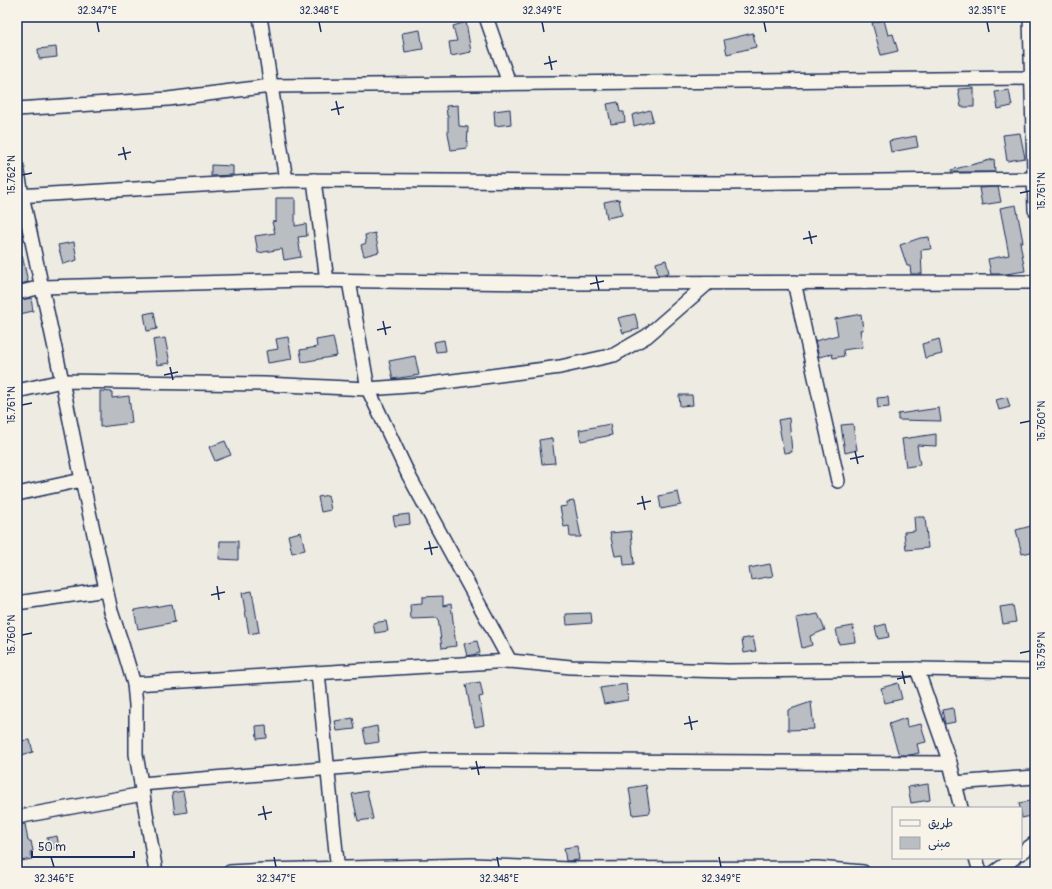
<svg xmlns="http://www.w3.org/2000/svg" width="1052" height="889" viewBox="0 0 1052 889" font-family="Pangolin,'Playpen Sans Arabic',sans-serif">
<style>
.building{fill:#babdc2;stroke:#1b2f5e}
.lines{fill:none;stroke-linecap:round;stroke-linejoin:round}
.minor-casing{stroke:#1b2f5e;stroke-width:16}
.minor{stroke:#f7f3e8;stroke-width:13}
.ticks{fill:none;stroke:#1b2f5e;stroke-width:1.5}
.neatline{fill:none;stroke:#1b2f5e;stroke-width:1.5}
.ticks-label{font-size:10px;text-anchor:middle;fill:#1b2f5e}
</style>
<rect width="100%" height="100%" fill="#eeebe2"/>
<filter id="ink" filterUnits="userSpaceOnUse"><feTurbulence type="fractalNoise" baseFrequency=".025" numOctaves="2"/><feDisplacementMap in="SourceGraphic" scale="8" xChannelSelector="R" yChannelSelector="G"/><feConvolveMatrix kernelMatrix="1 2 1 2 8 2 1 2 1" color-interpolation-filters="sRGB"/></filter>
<g filter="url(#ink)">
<g class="building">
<polygon points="884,20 888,35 893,34 898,51 881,55 872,23"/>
<polygon points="466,22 471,52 451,56 449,42 457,41 453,26"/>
<polygon points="420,30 423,49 405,52 402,33"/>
<polygon points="753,33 756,47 727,54 724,40"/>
<polygon points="56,47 57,57 39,59 38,49"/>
<polygon points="974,88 974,107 961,107 958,89"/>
<polygon points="1009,90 1012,106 998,109 995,92"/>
<polygon points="618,102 620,112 624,112 625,122 611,124 607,104"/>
<polygon points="458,105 459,126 468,127 467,148 451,150 448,133 448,116 447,116 446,106"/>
<polygon points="510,109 511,124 495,126 494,111"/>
<polygon points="650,110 653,121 634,126 632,115"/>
<polygon points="1020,133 1025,158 1007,161 1003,135"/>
<polygon points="916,136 918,147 891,152 889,141"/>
<polygon points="994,159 995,172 952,172 951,170"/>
<polygon points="211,165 233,166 233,175 211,176"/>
<polygon points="998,187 1001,202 982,205 979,188"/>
<polygon points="276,198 295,198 295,226 306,224 307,236 298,237 301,257 284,260 282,249 258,253 255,236 275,233 272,222 276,221"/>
<polygon points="619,199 622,215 607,218 604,202"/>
<polygon points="1016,205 1023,242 1020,242 1025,271 1006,274 991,274 988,259 1009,255 1000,208"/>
<polygon points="375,233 379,252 364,256 361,245 366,243 365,235"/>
<polygon points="929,237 931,249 921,250 922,274 911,274 910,266 907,266 900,245 920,238"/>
<polygon points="74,242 77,260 63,264 58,245"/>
<polygon points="22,255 28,282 17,285 17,256"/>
<polygon points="666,260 669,273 658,275 656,263"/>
<polygon points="31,298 33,311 20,314 17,301"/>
<polygon points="154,312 157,329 147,331 144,314"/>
<polygon points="635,314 639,329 623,333 618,318"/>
<polygon points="861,314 863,330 860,330 863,347 843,350 844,356 833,358 832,354 819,357 815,341 838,335 835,319"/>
<polygon points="288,337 292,359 268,363 266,351 278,349 276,339"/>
<polygon points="333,337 337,356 302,362 300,350 317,347 316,340"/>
<polygon points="165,338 170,363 157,365 153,340"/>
<polygon points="939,339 942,354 925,358 922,344"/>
<polygon points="444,340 446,351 436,352 434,342"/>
<polygon points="415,356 419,375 393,379 389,361"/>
<polygon points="100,391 112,392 112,398 129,396 132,423 100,427"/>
<polygon points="679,395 692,395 693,405 680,406"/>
<polygon points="888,397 889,407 878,408 877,398"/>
<polygon points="1007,397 1010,407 999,410 996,400"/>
<polygon points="939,408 941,421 898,420 898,414"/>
<polygon points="789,418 792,452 784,453 778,420"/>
<polygon points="610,424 612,435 581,441 579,430"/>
<polygon points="853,424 857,450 845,453 841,425"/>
<polygon points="936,434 936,446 917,445 920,465 906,467 902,439"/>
<polygon points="552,438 555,463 542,464 539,440"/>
<polygon points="225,441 231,455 215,461 209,447"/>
<polygon points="678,492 681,505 661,509 659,496"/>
<polygon points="328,495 331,510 321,512 318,497"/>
<polygon points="574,501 581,537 570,537 569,526 564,527 560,507 567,506 567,502"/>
<polygon points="409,514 410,524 395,526 393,516"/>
<polygon points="914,517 925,517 928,548 906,550 904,532 915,531"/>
<polygon points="1031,526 1033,537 1035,536 1035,551 1022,554 1016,530"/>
<polygon points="631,531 634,564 624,565 623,555 615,556 610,533"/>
<polygon points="301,532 305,550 292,553 288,535"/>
<polygon points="220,541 238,541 238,560 219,559"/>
<polygon points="770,564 773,576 751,580 749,568"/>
<polygon points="252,591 259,632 249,634 242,593"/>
<polygon points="443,596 443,606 451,604 456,646 442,648 438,618 411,619 410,604 422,603 422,597"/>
<polygon points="172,604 175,622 138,629 134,610"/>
<polygon points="1013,605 1016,622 1003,624 1000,607"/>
<polygon points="591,613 592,623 567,625 566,614"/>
<polygon points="818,614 825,630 810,636 812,645 802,648 796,618"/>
<polygon points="386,621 388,631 375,633 373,623"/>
<polygon points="886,624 889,637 878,639 875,627"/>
<polygon points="853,626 855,642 839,644 836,629"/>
<polygon points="753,637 756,651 744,653 742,639"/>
<polygon points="477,641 480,653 467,656 464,644"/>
<polygon points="480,682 483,696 479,697 484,725 475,727 473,719 472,719 469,701 466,685"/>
<polygon points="898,683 902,699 885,703 881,688"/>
<polygon points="626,684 628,700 604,704 600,688"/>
<polygon points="811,702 814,729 788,730 788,710"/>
<polygon points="953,708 955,722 945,724 942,710"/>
<polygon points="353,718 355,729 337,731 335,721"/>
<polygon points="906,718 907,727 921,724 926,742 917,744 919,753 910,755 899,755 889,724"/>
<polygon points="266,725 267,738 257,739 256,726"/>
<polygon points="377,726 379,742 366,744 363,729"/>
<polygon points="30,740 33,752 17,756 17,741"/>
<polygon points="928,784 930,800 911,803 908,787"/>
<polygon points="646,785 650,813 633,815 629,788"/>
<polygon points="183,791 187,812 175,814 172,793"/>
<polygon points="367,791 373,819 358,821 352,794"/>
<polygon points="1035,800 1035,815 1022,818 1019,803"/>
<polygon points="25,824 28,841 31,841 33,851 30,852 32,859 21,861 17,839 17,825"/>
<polygon points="57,836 59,847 49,849 47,838"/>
<polygon points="577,846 579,860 566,861 564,848"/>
</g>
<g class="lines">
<defs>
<g id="minor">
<polyline points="260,17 286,180"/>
<polyline points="486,17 509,83"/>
<polyline points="1030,17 1035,210"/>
<polyline points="17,109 168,99 271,86 1031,78"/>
<polyline points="17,167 22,195 62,381 82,480 111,611 122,644 134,684 136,705 136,754 156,872"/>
<polyline points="314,180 327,281"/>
<polyline points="17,196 286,180 721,183 1034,179"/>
<polyline points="349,281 368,389 409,476 510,661"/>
<polyline points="794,282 838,481"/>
<polyline points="17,293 42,287 307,280 541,283 1035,282"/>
<polyline points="17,391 62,381 265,384 368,389 422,385 560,367 614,355 647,336 708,283"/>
<polyline points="17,494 82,480"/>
<polyline points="17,603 106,590"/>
<polyline points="917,669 950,763 961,808"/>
<polyline points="318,673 338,872"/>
<polyline points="134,684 510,661 571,667 728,671 917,669 1035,671"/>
<polyline points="954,783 1035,777"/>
<polyline points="141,784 431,760 950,763"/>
<polyline points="17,817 143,794"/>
<polyline points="1021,853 1035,843"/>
<polyline points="976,858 980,872"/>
<polyline points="230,872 264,870 473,865 569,869 818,868 863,872"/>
<polyline points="995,872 1014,858"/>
</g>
</defs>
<use href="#minor" class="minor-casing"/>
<use href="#minor" class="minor"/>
</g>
</g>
<path class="ticks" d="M 97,22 L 99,32M 319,22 L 321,32M 542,22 L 544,32M 764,22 L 766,32M 987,22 L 989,32M 549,56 L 552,70M 544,64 L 557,61M 336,101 L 339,115M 331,110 L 344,107M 123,147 L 126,160M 118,155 L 131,152M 22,175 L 32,173M 1020,193 L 1030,191M 809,231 L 812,244M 803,239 L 817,236M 596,276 L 599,290M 590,284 L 604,281M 383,321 L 386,335M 377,330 L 391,327M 170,367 L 173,380M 164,375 L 178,372M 22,405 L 32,403M 1020,423 L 1030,421M 855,451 L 858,464M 850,459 L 864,456M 642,496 L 645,510M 637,504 L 651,501M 429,541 L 432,555M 424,549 L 438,547M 217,586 L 219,600M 211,595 L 225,592M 22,635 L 32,633M 1020,653 L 1030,651M 902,671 L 905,684M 897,679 L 911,676M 689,716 L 692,730M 684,724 L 698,721M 476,761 L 479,775M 471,769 L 485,767M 263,806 L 266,820M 258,815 L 272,812M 51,857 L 54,867M 274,857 L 276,867M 497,857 L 499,867M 719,857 L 721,867"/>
<rect width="1052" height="889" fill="none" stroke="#f7f3e8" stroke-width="44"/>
<rect x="892" y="807" width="130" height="52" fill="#f7f3e8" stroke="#9fa5b1"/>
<rect x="900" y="820" width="20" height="6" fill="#f7f3e8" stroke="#9fa5b1"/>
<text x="928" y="827" font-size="12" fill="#1b2f5e">طريق</text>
<rect x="900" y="837" width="20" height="12" fill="#babdc2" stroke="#9fa5b1"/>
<text x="928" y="847" font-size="12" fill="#1b2f5e">مبنى</text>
<path d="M32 851v6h102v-6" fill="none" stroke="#1b2f5e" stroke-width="2"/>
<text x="38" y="851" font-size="12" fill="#1b2f5e" stroke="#f7f3e8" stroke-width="3" paint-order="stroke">50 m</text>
<rect x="22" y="22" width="1008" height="845" class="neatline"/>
<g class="ticks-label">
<text x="97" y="14">32.347°E</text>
<text x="319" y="14">32.348°E</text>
<text x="542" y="14">32.349°E</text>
<text x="764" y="14">32.350°E</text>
<text x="987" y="14">32.351°E</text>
<text transform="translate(11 175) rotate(-90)" y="4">15.762°N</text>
<text transform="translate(1041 191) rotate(-90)" y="4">15.761°N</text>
<text transform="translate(11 405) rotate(-90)" y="4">15.761°N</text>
<text transform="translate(1041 421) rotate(-90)" y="4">15.760°N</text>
<text transform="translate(11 635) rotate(-90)" y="4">15.760°N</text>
<text transform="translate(1041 651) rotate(-90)" y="4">15.759°N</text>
<text x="54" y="882">32.346°E</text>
<text x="276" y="882">32.347°E</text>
<text x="499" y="882">32.348°E</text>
<text x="721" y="882">32.349°E</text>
</g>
</svg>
